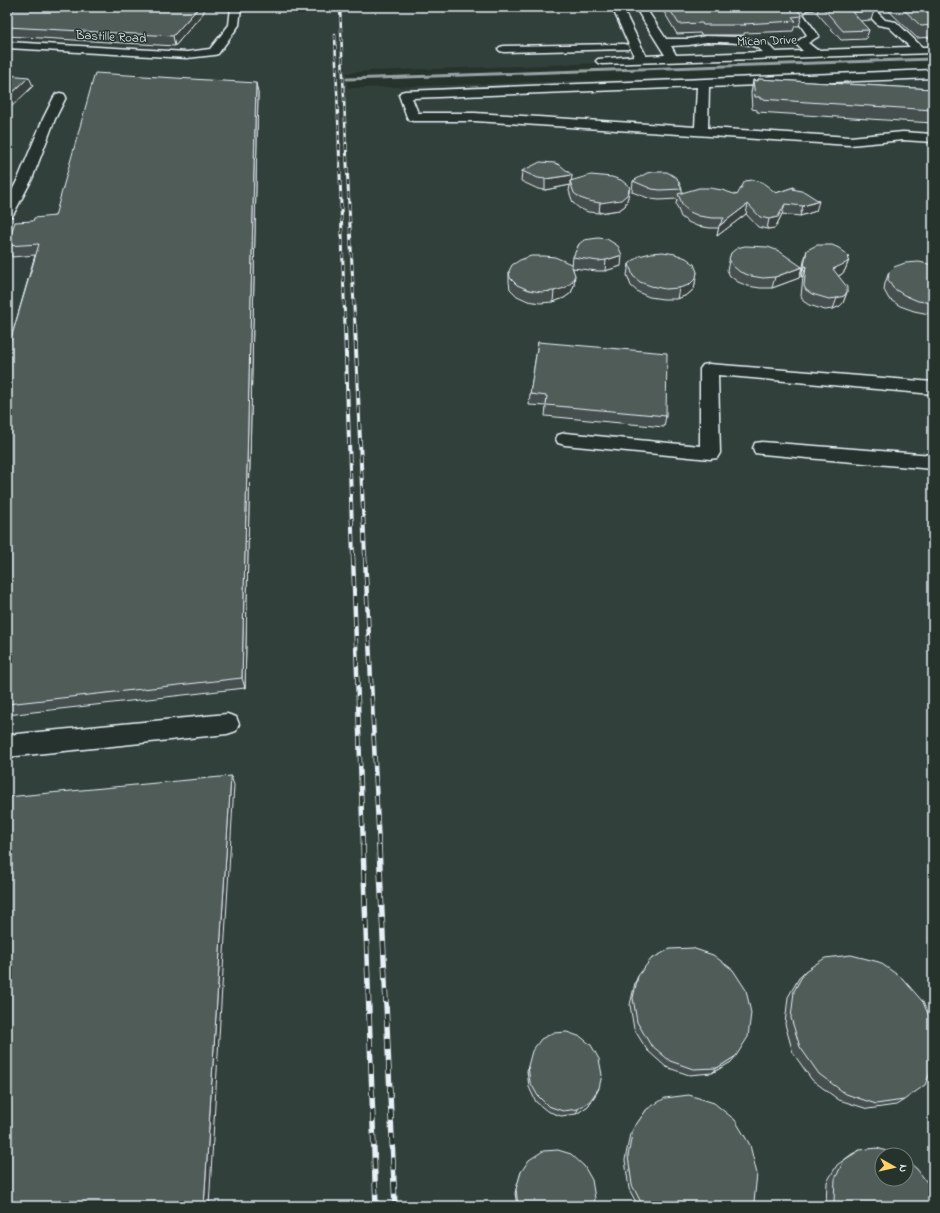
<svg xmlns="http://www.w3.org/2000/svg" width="940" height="1213" viewBox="0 0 940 1213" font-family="'Indie Flower',sans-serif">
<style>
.built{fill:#333f3a;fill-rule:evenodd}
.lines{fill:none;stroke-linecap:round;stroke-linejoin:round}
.stream{stroke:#98a3a5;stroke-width:3}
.minor-casing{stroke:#e8f1f8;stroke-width:3}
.minor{fill:#26332d;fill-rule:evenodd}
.rail-far4-casing{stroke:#e8f1f8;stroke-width:2.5}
.rail-far3-casing{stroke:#e8f1f8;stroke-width:3}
.rail-far2-casing{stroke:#e8f1f8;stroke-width:4}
.rail-far1-casing{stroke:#e8f1f8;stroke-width:4.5}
.rail-casing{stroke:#e8f1f8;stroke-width:5.5}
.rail-far4{stroke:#26332d;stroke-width:1.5;stroke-dasharray:5;stroke-linecap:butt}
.rail-far3{stroke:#26332d;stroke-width:2;stroke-dasharray:6;stroke-linecap:butt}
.rail-far2{stroke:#26332d;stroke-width:2.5;stroke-dasharray:8;stroke-linecap:butt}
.rail-far1{stroke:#26332d;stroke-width:3;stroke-dasharray:10;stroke-linecap:butt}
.rail{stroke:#26332d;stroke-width:4;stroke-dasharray:12;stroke-linecap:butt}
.wall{fill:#454f4d;stroke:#e8f1f8}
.shaded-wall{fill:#38403e;stroke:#e8f1f8}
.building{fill:#505c59;stroke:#e8f1f8}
.labels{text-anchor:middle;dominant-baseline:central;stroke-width:3;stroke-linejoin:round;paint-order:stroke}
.far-street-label{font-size:13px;fill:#e8f1f8;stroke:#26332d}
</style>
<rect width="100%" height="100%" fill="#26332d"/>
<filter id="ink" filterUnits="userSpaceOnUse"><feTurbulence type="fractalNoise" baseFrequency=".025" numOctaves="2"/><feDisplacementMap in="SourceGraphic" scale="8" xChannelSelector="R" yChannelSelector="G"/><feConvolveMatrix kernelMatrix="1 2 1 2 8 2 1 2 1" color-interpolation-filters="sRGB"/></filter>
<g filter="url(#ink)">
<path class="built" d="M 7,7 L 933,7 L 933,52 L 370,71 L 346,73 L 348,88 L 362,88 L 933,69 L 933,1206 L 7,1206 ZM 882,1155 L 906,1155 L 906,1179 L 882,1179 Z"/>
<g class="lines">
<polyline class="stream" points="347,79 933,59"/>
<defs>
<g id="minor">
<polygon points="231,7 241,7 239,25 218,54 214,55 187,58 7,48 7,42 187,52 210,49 229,25"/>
<path d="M 612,7 L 622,7 L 646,56 L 665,55 L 635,7 L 645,7 L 666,39 L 689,39 L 706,36 L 741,37 L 767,43 L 775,52 L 803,51 L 795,43 L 807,35 L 793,14 L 798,7 L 815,7 L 814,9 L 806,10 L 803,14 L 819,36 L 808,43 L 817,50 L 910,47 L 889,27 L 878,25 L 861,7 L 872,7 L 885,20 L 896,22 L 922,47 L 933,47 L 933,53 L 602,64 L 598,63 L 596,61 L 598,59 L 634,56 ZM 706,42 C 722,43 752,40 763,52 L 676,55 L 671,46 L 689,45 Z"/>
<polygon points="624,44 628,45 630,47 628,49 504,52 500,51 498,49 500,47 504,46"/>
<path d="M 933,70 L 933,78 L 709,87 L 708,128 L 850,137 L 903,132 L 933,134 L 933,142 L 903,140 L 850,145 L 475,121 L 413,121 L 409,120 L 407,117 L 399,95 L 401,92 L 405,91 ZM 697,87 L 695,127 L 475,113 L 418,113 L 412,98 Z"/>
<polygon points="60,93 64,94 66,97 55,119 32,179 14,213 12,216 7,217 7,200 18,179 43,119 54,97 56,94"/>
<polygon points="709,364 933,382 933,394 718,375 720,453 717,458 710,459 565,445 558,443 556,439 558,435 565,433 700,446 700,369 703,365"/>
<polygon points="762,442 933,455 933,469 762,454 755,453 753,448 755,443"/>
<polygon points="227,714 236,717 239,724 236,731 227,734 7,757 7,735"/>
</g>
</defs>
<use href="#minor" class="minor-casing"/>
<use href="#minor" class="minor"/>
<defs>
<g id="rail-far4">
<polyline points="340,7 346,145"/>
<polyline points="335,35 339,145"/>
</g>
<g id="rail-far3">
<polyline points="339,144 345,327"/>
<polyline points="346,144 355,327"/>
</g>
<g id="rail-far2">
<polyline points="345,326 353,557"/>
<polyline points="355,326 365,557"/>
</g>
<g id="rail-far1">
<polyline points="353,556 363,847"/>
<polyline points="365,556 379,847"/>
</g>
<g id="rail">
<polyline points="363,846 376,1206"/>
<polyline points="379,846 395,1206"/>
</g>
</defs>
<use href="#rail-far4" class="rail-far4-casing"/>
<use href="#rail-far3" class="rail-far3-casing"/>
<use href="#rail-far2" class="rail-far2-casing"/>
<use href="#rail-far1" class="rail-far1-casing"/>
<use href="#rail" class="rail-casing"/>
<use href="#rail-far4" class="rail-far4"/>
<use href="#rail-far3" class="rail-far3"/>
<use href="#rail-far2" class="rail-far2"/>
<use href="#rail-far1" class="rail-far1"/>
<use href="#rail" class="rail"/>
</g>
<g class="wall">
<polygon points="17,7 203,7 204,12 175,46 7,36 7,15"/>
<polygon points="661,7 796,7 802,16 799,26 795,26 793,31 744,33 744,35 701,35 700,33 677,34"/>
<polygon points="819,7 870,7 874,11 871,20 860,21 869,30 866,39 841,40 817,13"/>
<polygon points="891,7 926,7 933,13 933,37 917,38 889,11"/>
<polygon points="758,79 933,89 933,123 757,112 757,110 752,109 751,93 753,80 757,81"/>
<polygon points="258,93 245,688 7,715 7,352 35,255 12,257 7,246 33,221 55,216"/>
<polygon points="522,171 572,175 571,180 628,197 625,206 619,210 599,213 588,212 579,208 573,203 569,191 570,185 545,190 538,189 521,181"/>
<polygon points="633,181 682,189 682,193 737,195 776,193 794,187 794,189 816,211 800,216 782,214 775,228 767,229 758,227 746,214 717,236 719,228 710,228 697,226 688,222 681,217 676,204 677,199 659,200 651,199 632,192"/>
<polygon points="579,244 621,266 605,271 597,271 573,268 574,285 571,293 564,298 553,302 540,303 528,301 517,296 510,289 509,282 509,271 572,266 573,257"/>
<polygon points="807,250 849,260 845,270 842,274 838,276 847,292 843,303 840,306 833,309 825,310 809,305 803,301 801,296 803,276 801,277 804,261"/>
<polygon points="731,253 802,267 799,278 772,288 760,288 748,286 738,282 730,276 727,270"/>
<polygon points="629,264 697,272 694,289 687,295 677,299 663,299 649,297 638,292 631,286 627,275"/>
<polygon points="933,265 933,313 929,314 914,311 900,306 889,299 884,290 885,283 889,272"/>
<polygon points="538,342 666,416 664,427 545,416 546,406 529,405 530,394"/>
<polygon points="805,971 904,1100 896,1105 868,1109 839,1100 812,1080 793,1053 785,1024 788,997 799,978"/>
<polygon points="638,976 731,1062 712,1073 689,1075 666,1067 647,1050 634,1029 630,1005 635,983"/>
<polygon points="528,1066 599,1088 596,1094 588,1106 576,1114 561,1116 547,1111 536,1102 529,1087 527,1071"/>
<polygon points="647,1109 752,1206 638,1206 629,1189 625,1160 630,1134"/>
<polygon points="860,1150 933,1206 826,1206 827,1182 837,1165 852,1154"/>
<polygon points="521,1172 594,1206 517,1206 515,1193"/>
</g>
<g class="shaded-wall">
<polygon points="199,7 203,7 204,12 175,46 173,36"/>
<polygon points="29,77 33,86 7,111 7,98"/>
<polygon points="256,83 258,93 245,688 242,678"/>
<polygon points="572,175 571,184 570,181 570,185 545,190 545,179"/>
<polygon points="630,187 628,197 625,206 619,210 599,213 600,203"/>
<polygon points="819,201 816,211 800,216 803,206"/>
<polygon points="748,204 746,214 717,236 719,226"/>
<polygon points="785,204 782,214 775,228 767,229 769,219"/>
<polygon points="622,255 621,266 605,271 606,260"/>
<polygon points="849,260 845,270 842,274 830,280 833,269"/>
<polygon points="804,266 806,266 803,276 801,277"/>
<polygon points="802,267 799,278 772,288 775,277"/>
<polygon points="575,275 574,285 571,293 564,298 553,302 554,291"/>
<polygon points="696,278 694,289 687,295 677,299 679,288"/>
<polygon points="847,292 843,303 840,306 833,309 837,298"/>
<polygon points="231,776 234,785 209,1206 204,1206"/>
<polygon points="736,1056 731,1062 712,1073 717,1068"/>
<polygon points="599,1088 596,1094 588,1106 576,1114 578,1109"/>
</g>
<g class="building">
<polygon points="17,7 199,7 173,36 7,27 7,15"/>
<polygon points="668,7 796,7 802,16 792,17 796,21 744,24 746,25 703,25 702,23 679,24"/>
<polygon points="822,7 870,7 874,11 852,12 869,30 843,31"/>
<polygon points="901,7 926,7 933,13 933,25 921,26"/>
<polygon points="95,73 256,83 242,678 7,704 7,352 39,244 7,246 15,222 33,221 34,218 55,216"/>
<polygon points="7,75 29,77 7,98"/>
<polygon points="758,79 933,89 933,110 760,99 760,97 755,97 753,80 758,81"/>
<polygon points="540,162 555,163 560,165 572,175 545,179 538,178 522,171"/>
<polygon points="653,172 667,172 677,178 682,189 660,190 652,189 633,181 647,173"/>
<polygon points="591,175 612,177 621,180 630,187 627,195 621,200 600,203 589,201 580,198 574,193 570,181"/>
<polygon points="753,180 762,182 776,193 794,187 793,189 805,192 819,201 803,206 785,204 778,217 769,219 760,217 748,204 719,226 724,218 712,218 699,216 690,212 683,206 678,194 699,188 710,188 722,190 737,195 745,181"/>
<polygon points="598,238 607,239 618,246 622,255 606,260 598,261 573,257 579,244 584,240"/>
<polygon points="817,245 832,245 839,248 848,255 849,260 846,263 833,269 847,287 847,292 844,296 837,298 829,299 812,294 806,290 804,286 806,266 804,266 807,250"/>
<polygon points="745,246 768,247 779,251 802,267 775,277 763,278 751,276 740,272 733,266 729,259 731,253 737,248"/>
<polygon points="663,252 675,254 686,258 694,264 697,272 696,278 689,285 679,288 665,289 651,286 640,282 633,276 629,264 639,256 651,253"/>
<polygon points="531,256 544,256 555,257 571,264 575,275 572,282 565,288 554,291 541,292 529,290 517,285 510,278 509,271 512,265 520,260"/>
<polygon points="919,262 933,265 933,303 918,301 904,295 893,288 888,280 889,272 894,267 905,263"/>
<polygon points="538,342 667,353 666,416 546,405 547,396 530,394"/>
<polygon points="231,776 204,1206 7,1206 7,797"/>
<polygon points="692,948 713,955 733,970 746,990 751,1013 748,1037 736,1056 717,1068 693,1069 670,1061 650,1044 637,1022 633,998 638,976 651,959 670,949"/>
<polygon points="851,955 879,962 902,978 923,1002 933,1026 933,1066 925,1085 904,1100 876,1104 846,1094 819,1074 800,1047 791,1018 794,991 805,971 825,958"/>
<polygon points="567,1032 581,1037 591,1045 599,1059 602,1075 599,1088 590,1101 578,1109 563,1111 548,1106 538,1096 530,1082 528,1066 532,1051 541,1039 553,1033"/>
<polygon points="689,1095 714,1103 735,1120 750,1145 757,1174 754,1202 752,1206 643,1206 632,1185 628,1156 633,1129 647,1109 665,1098"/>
<polygon points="877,1148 899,1155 882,1155 882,1179 906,1179 906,1160 917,1169 932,1189 933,1191 933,1206 835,1206 834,1201 835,1179 844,1160 860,1150"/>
<polygon points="558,1150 571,1154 584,1166 592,1180 595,1198 594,1206 518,1206 516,1189 521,1172 529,1160 543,1151"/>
</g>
</g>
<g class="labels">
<g class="far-street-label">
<text transform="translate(111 37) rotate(3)">Bastille Road</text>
<text transform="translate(767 41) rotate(-2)">Mican Drive</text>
</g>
</g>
<rect width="940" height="1213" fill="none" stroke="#26332d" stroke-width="24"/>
<rect x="12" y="12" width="916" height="1189" fill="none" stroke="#e8f1f8" stroke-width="1.5" filter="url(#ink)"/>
<g transform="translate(894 1167) rotate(98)"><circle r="19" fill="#26332d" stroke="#747f7e"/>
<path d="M0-3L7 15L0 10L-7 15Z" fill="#ffd166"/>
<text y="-6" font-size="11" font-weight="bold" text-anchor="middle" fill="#e8f1f8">N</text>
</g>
</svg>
